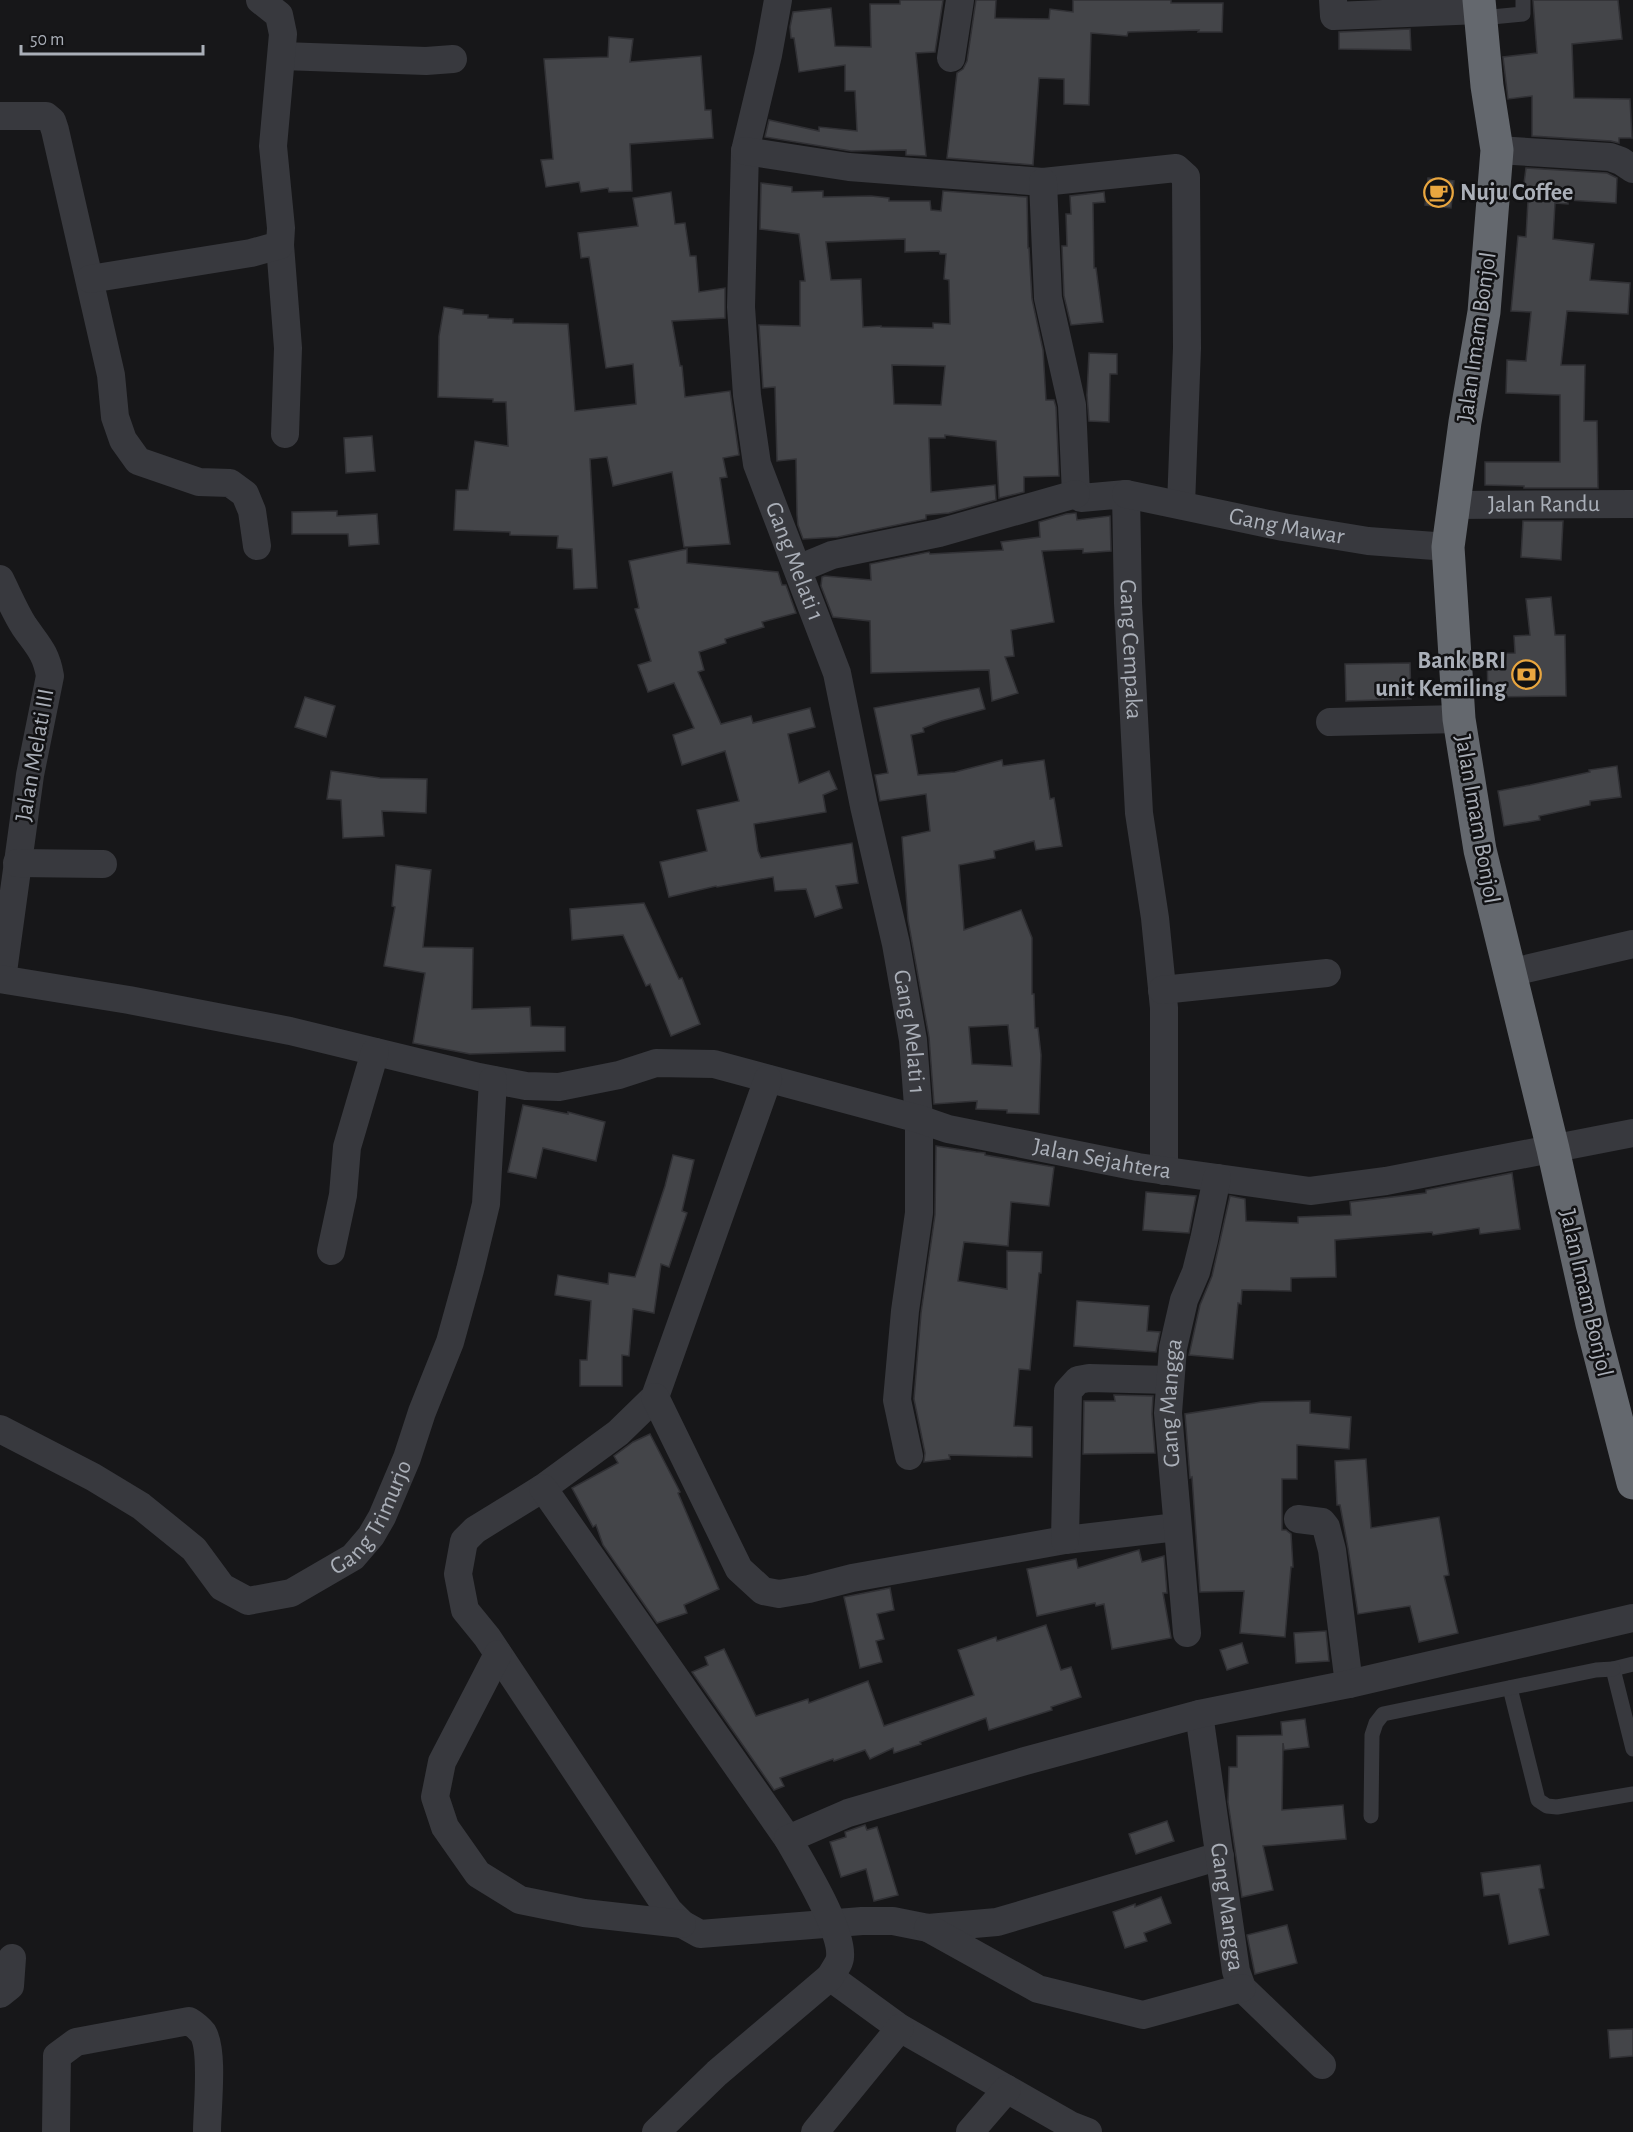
<svg xmlns="http://www.w3.org/2000/svg" width="1633" height="2132" viewBox="0 0 1633 2132" font-family="'Alegreya Sans',sans-serif">
<style>
.building{fill:#444549;stroke:#313135;stroke-width:1.5;fill-rule:evenodd}
.lines{fill:none;stroke-linecap:round;stroke-linejoin:round}
.lane{stroke:#38393e;stroke-width:15}
.street{stroke:#38393e;stroke-width:28}
.highway{stroke:#64686e;stroke-width:33}
.labels{text-anchor:middle;dominant-baseline:central;stroke-width:5;stroke-linejoin:round;paint-order:stroke}
.poi-label{font-size:24px;font-weight:bold;fill:#aaafb8;stroke:#121214;text-anchor:start}
.street-label{font-size:24px;fill:#aaafb8;stroke:#121214}
</style>
<rect width="100%" height="100%" fill="#171719"/>
<g class="building">
<polygon points="900,0 943,0 935,52 916,53 926,156 906,155 906,150 851,151 765,137 769,120 819,131 819,127 857,131 855,91 845,91 845,65 799,72 794,38 791,38 790,27 793,12 831,8 835,46 871,47 870,4 900,4"/>
<polygon points="976,0 996,0 995,18 1049,19 1050,9 1073,12 1073,0 1171,0 1171,3 1223,3 1222,32 1198,32 1199,30 1128,32 1127,36 1091,33 1089,105 1064,104 1064,79 1039,78 1033,165 947,158 957,73 963,69 967,61"/>
<polygon points="1533,0 1618,0 1622,39 1572,44 1574,98 1630,99 1632,138 1619,138 1619,143 1611,141 1532,136 1532,96 1508,99 1503,57 1537,53"/>
<polygon points="1410,29 1411,50 1339,49 1339,32"/>
<polygon points="609,37 633,39 630,62 701,56 705,110 711,110 713,138 630,144 632,191 609,192 608,188 581,192 579,182 546,187 541,160 553,159 544,59 608,57"/>
<polygon points="1526,168 1607,173 1617,178 1616,203 1568,200 1568,204 1555,203 1553,239 1594,244 1590,280 1630,283 1628,314 1567,311 1561,365 1585,365 1584,421 1597,421 1598,488 1524,488 1524,486 1485,485 1485,462 1560,462 1560,395 1506,393 1507,360 1526,361 1531,312 1511,311 1518,236 1526,237 1528,200 1522,199"/>
<polygon points="1428,178 1454,181 1451,208 1425,205"/>
<path d="M 761,183 L 792,187 L 792,192 L 823,191 L 823,197 L 871,196 L 889,198 L 889,201 L 930,201 L 931,210 L 941,211 L 943,191 L 1027,197 L 1028,248 L 1029,248 L 1032,299 L 1043,350 L 1046,400 L 1054,400 L 1056,407 L 1059,476 L 1024,477 L 1024,492 L 999,498 L 996,441 L 945,435 L 945,438 L 929,438 L 931,492 L 995,485 L 996,500 L 949,513 L 926,515 L 926,519 L 838,537 L 803,539 L 798,525 L 797,515 L 796,459 L 777,461 L 775,387 L 763,388 L 759,325 L 800,326 L 800,281 L 805,281 L 799,234 L 760,229 ZM 905,239 L 905,252 L 939,251 L 940,254 L 946,254 L 944,279 L 949,280 L 950,324 L 933,323 L 933,328 L 881,327 L 881,326 L 863,327 L 861,279 L 831,280 L 826,242 ZM 892,365 L 945,366 L 941,405 L 894,404 Z"/>
<polygon points="671,192 675,224 685,223 690,256 696,256 699,292 725,288 725,318 672,321 680,366 682,366 685,397 730,391 739,455 723,458 727,477 720,478 730,544 684,547 672,472 613,486 607,457 590,459 597,588 574,589 572,549 557,548 558,536 510,535 510,532 454,530 456,490 468,490 475,441 508,446 506,402 493,402 493,399 438,397 439,336 444,307 463,310 463,314 488,315 488,318 513,319 513,323 568,324 575,411 636,404 633,364 606,368 589,257 581,258 578,233 638,226 633,198"/>
<polygon points="1104,192 1105,202 1093,203 1094,268 1096,268 1103,322 1071,325 1064,296 1062,246 1067,246 1066,214 1071,214 1070,196"/>
<polygon points="1089,353 1117,354 1117,374 1110,374 1109,422 1089,421 1087,395"/>
<polygon points="372,436 375,471 346,473 344,438"/>
<polygon points="337,511 337,516 377,514 379,544 349,546 348,534 292,534 292,512"/>
<polygon points="1076,513 1077,520 1110,516 1111,551 1083,553 1083,549 1042,551 1054,622 1011,630 1014,656 1005,657 1018,693 992,701 989,670 871,673 870,621 833,617 821,586 822,577 825,576 871,580 870,564 929,552 930,554 1003,550 1001,542 1040,537 1039,522 1066,514"/>
<polygon points="1523,521 1563,521 1561,560 1521,557"/>
<polygon points="687,549 687,563 778,572 782,585 786,585 796,613 762,622 764,627 725,639 726,643 699,652 704,670 698,672 721,724 751,716 753,723 810,708 815,727 788,734 799,783 829,771 837,789 823,795 826,812 754,824 758,851 761,858 852,843 858,883 836,886 842,908 815,917 806,889 775,891 773,877 717,887 716,886 669,897 660,862 707,851 697,810 739,801 725,751 682,765 673,735 694,728 674,683 648,692 638,665 651,661 635,609 639,608 629,561"/>
<polygon points="1551,597 1555,635 1565,635 1566,696 1488,697 1487,654 1515,653 1514,636 1530,635 1526,599"/>
<polygon points="1410,663 1411,699 1346,701 1345,664"/>
<path d="M 979,688 L 985,709 L 941,721 L 923,728 L 924,732 L 911,735 L 918,775 L 955,772 L 1002,760 L 1003,766 L 1044,760 L 1050,799 L 1054,798 L 1062,846 L 1036,850 L 1034,841 L 994,851 L 995,858 L 959,865 L 964,930 L 1021,910 L 1032,938 L 1032,994 L 1034,994 L 1035,1028 L 1038,1028 L 1041,1055 L 1039,1114 L 1007,1113 L 1007,1110 L 976,1109 L 977,1101 L 934,1104 L 929,1037 L 908,920 L 902,837 L 930,831 L 926,794 L 880,801 L 875,775 L 888,773 L 874,708 ZM 1008,1025 L 1012,1066 L 972,1064 L 969,1027 Z"/>
<polygon points="305,697 335,706 326,737 295,727"/>
<polygon points="1617,766 1621,797 1590,801 1590,805 1539,816 1540,820 1504,826 1498,791 1530,785 1590,772 1589,770"/>
<polygon points="331,771 380,778 427,779 426,813 382,811 384,836 343,838 341,800 327,799"/>
<polygon points="396,865 431,870 423,947 473,948 472,1009 530,1007 531,1026 565,1027 565,1051 470,1054 413,1043 425,973 384,966 395,907 392,906"/>
<polygon points="644,903 679,979 682,978 700,1024 671,1036 650,984 646,986 623,935 572,940 570,909"/>
<polygon points="523,1105 568,1114 568,1112 605,1122 596,1161 543,1148 536,1178 508,1172"/>
<polygon points="936,1146 976,1152 985,1153 985,1155 1054,1167 1049,1206 1011,1202 1008,1246 964,1242 958,1281 1007,1289 1007,1251 1042,1252 1041,1273 1039,1273 1030,1370 1019,1369 1014,1426 1032,1427 1032,1457 949,1455 950,1459 924,1462 925,1453 914,1399 921,1313 935,1215"/>
<polygon points="673,1155 694,1160 682,1211 687,1213 669,1267 661,1264 654,1313 633,1309 629,1356 622,1355 622,1386 580,1386 580,1360 587,1360 591,1301 555,1295 558,1275 608,1284 609,1273 635,1277 665,1186"/>
<polygon points="1512,1173 1520,1229 1480,1234 1479,1228 1433,1235 1432,1232 1335,1240 1336,1277 1291,1278 1291,1291 1242,1290 1241,1304 1238,1303 1233,1359 1189,1355 1200,1305 1212,1276 1230,1196 1245,1199 1246,1221 1298,1223 1298,1217 1351,1215 1350,1202 1426,1193 1426,1190"/>
<polygon points="1146,1192 1196,1196 1189,1233 1143,1230"/>
<polygon points="1077,1301 1149,1306 1147,1331 1160,1332 1156,1352 1074,1346"/>
<polygon points="1114,1395 1153,1396 1152,1414 1155,1453 1083,1454 1084,1401 1115,1401"/>
<polygon points="1310,1401 1310,1413 1351,1417 1349,1449 1297,1445 1297,1479 1282,1479 1282,1530 1286,1530 1291,1534 1293,1567 1291,1567 1285,1637 1240,1633 1244,1591 1200,1592 1192,1477 1190,1478 1185,1414 1261,1402"/>
<polygon points="650,1434 680,1492 678,1493 719,1589 684,1605 687,1613 657,1623 603,1545 596,1525 593,1527 572,1488 618,1463 614,1456 633,1442"/>
<polygon points="1366,1459 1371,1528 1439,1517 1449,1575 1444,1576 1458,1633 1419,1642 1410,1606 1358,1614 1348,1548 1340,1505 1337,1505 1335,1461"/>
<polygon points="1139,1550 1142,1562 1164,1556 1167,1593 1163,1593 1171,1638 1112,1649 1104,1604 1096,1606 1095,1603 1037,1616 1027,1569 1076,1559 1078,1568"/>
<polygon points="890,1588 894,1610 877,1614 884,1639 876,1641 882,1662 860,1668 844,1597"/>
<polygon points="1046,1625 1061,1670 1071,1667 1081,1697 1051,1707 1052,1710 989,1730 986,1718 920,1742 921,1744 894,1753 893,1748 870,1759 865,1750 834,1761 833,1759 780,1778 784,1786 774,1790 692,1672 708,1665 705,1657 724,1649 756,1716 808,1699 809,1703 868,1681 884,1726 974,1695 958,1650 996,1637 997,1641"/>
<polygon points="1326,1631 1329,1661 1296,1663 1294,1633"/>
<polygon points="1242,1643 1248,1663 1227,1670 1220,1650"/>
<polygon points="1305,1719 1309,1747 1284,1750 1283,1743 1282,1810 1343,1805 1346,1839 1263,1846 1273,1890 1242,1897 1228,1802 1229,1767 1237,1767 1237,1736 1282,1735 1281,1722"/>
<polygon points="1167,1821 1174,1841 1136,1854 1129,1834"/>
<polygon points="865,1825 867,1830 877,1827 898,1895 874,1901 866,1869 841,1877 830,1842 846,1837 845,1832"/>
<polygon points="1540,1865 1544,1888 1539,1889 1549,1935 1509,1944 1499,1894 1484,1896 1481,1873"/>
<polygon points="1161,1897 1171,1923 1144,1933 1147,1941 1125,1948 1113,1912 1135,1904 1135,1907"/>
<polygon points="1287,1925 1297,1963 1255,1974 1247,1935"/>
<polygon points="1633,2029 1633,2056 1610,2058 1608,2030"/>
</g>
<g class="lines">
<g class="lane">
<polyline points="1481,18 1523,14 1523,0"/>
<polyline points="1633,1664 1613,1669 1633,1749"/>
<polyline points="1510,1688 1538,1800 1547,1806 1557,1807 1633,1794"/>
<polyline points="1371,1816 1372,1735 1376,1723 1383,1714 1596,1670 1613,1669"/>
</g>
<g class="street">
<path id="s1" d="M 778,0 L 768,55 L 745,151 L 741,307 L 747,395 L 757,464 L 837,673 L 864,806 L 896,944 L 913,1040 L 919,1119 L 919,1213 L 905,1311 L 897,1400 L 909,1456"/>
<polyline points="1333,0 1334,16 1480,10"/>
<polyline points="282,56 426,61 453,59"/>
<polyline points="951,58 960,0"/>
<polyline points="0,116 46,116 52,121 55,130 111,375 115,417 123,440 138,461 199,482 230,483 245,494 252,511 257,546"/>
<polyline points="1497,150 1610,157 1621,161 1633,169"/>
<polyline points="745,151 849,167 1043,182 1176,168 1186,177 1187,348 1181,505"/>
<path id="s2" d="M 1043,182 L 1048,298 L 1072,405 L 1076,494 L 1081,498 L 1126,494 L 1128,603 L 1139,813 L 1155,918 L 1164,1008 L 1164,1171"/>
<polyline points="280,245 288,348 285,434"/>
<polyline points="90,279 251,253 280,245 281,228 273,146 283,34 279,15 260,0"/>
<path id="s3" d="M 1126,494 L 1283,527 L 1368,541 L 1448,547"/>
<path id="s4" d="M 1454,505 L 1633,504"/>
<polyline points="798,569 832,555 939,533 1076,494"/>
<path d="M 0,579 C 8,595 15,612 24,626 C 37,645 46,652 50,676 L 30,775 L 2,979"/>
<polyline points="1330,722 1459,719"/>
<polyline points="17,863 103,864"/>
<polyline points="1509,973 1633,944"/>
<path id="s5" d="M 0,979 L 129,1000 L 290,1031 L 479,1077 L 526,1086 L 559,1087 L 619,1075 L 656,1063 L 714,1064 L 919,1119 L 948,1129 L 1138,1167 L 1310,1191 L 1386,1181 L 1633,1133"/>
<polyline points="1162,990 1327,973"/>
<polyline points="768,1079 655,1397 618,1433 543,1488 475,1530 464,1541 458,1574 465,1610 487,1637 669,1911 682,1924 700,1934 862,1921 893,1921 928,1928 997,1922 1220,1856"/>
<polyline points="331,1251 343,1195 347,1147 375,1052"/>
<polyline points="655,1397 739,1569 763,1591 779,1594 809,1589 852,1578 1065,1540 1177,1527"/>
<path id="s6" d="M 0,1429 L 93,1477 L 141,1506 L 194,1549 L 222,1587 L 248,1601 L 291,1593 L 353,1557 L 371,1536 L 382,1517 L 407,1458 L 422,1412 L 450,1342 L 470,1270 L 486,1204 L 493,1080"/>
<polyline points="543,1488 788,1839"/>
<polyline points="1298,1519 1322,1522 1326,1527 1332,1550 1349,1684"/>
<polyline points="1065,1540 1068,1391 1078,1380 1089,1378 1170,1380"/>
<path id="s7" d="M 1187,1633 L 1168,1413 L 1173,1348 L 1184,1300 L 1196,1272 L 1204,1240 L 1217,1178"/>
<polyline points="498,1654 442,1762 435,1797 445,1827 478,1874 520,1900 584,1913 682,1924"/>
<path id="s8" d="M 1199,1714 L 1236,1971 L 1242,1988 L 1322,2065"/>
<polyline points="928,1928 1038,1989 1143,2015 1242,1988"/>
<polyline points="830,1977 900,2028 1070,2125 1088,2132"/>
<polyline points="0,1994 10,1986 12,1958"/>
<path d="M 56,2132 L 57,2056 L 76,2042 L 189,2021 C 194,2024 199,2028 203,2033 C 214,2052 207,2108 207,2132"/>
<path d="M 656,2132 L 717,2073 L 830,1977 C 833,1971 840,1963 840,1957 C 843,1930 802,1864 788,1839 L 848,1813 L 1025,1761 L 1199,1714 L 1349,1684 L 1633,1618"/>
<polyline points="815,2132 900,2028"/>
<polyline points="970,2132 1007,2089"/>
</g>
<polyline class="highway" points="1479,0 1487,86 1497,150 1484,312 1465,422 1448,547 1459,719 1480,850 1553,1149 1592,1324 1633,1483"/>
</g>
<defs>
<symbol id="cafe-ring" viewBox="-11 -11 22 22"><circle r="9.5" fill="#121214" stroke="#e9a63f" stroke-width="1.5"/><path d="M-5.5-4.5H6V0H3Q3 3.5 0 3.5H-2.5Q-5.5 3.5-5.5 0ZM3-3.2v2h1.7v-2ZM-6 4.5H4V6H-6Z" fill="#e9a63f"/></symbol>
<symbol id="bank-ring" viewBox="-11 -11 22 22"><circle r="9.5" fill="#121214" stroke="#e9a63f" stroke-width="1.5"/><path d="M-6-4H6V4H-6ZM0-2.3a2.3 2.3 0 1 0 0 4.6a2.3 2.3 0 1 0 0-4.6Z" fill="#e9a63f"/></symbol>
</defs>
<g fill-rule="evenodd">
<use href="#cafe-ring" x="1422" y="176" width="33" height="33"/>
<use href="#bank-ring" x="1510" y="658" width="33" height="33"/>
</g>
<g class="labels">
<g class="poi-label">
<text x="1460" y="193">Nuju Coffee</text>
<text x="1506" y="661" text-anchor="end">Bank BRI<tspan x="1506" dy="28">unit Kemiling</tspan></text>
</g>
<g class="street-label">
<text transform="translate(1477 337) rotate(-82)">Jalan Imam Bonjol</text>
<text stroke="none"><textPath href="#s4" startOffset="90">Jalan Randu</textPath></text>
<text stroke="none"><textPath href="#s3" startOffset="164">Gang Mawar</textPath></text>
<text stroke="none"><textPath href="#s1" startOffset="573">Gang Melati 1</textPath></text>
<text stroke="none"><textPath href="#s2" startOffset="522">Gang Cempaka</textPath></text>
<text transform="translate(35 755) rotate(-80)">Jalan Melati III</text>
<text transform="translate(1477 819) rotate(80)">Jalan Imam Bonjol</text>
<text stroke="none"><textPath href="#s1" startOffset="1059">Gang Melati 1</textPath></text>
<text stroke="none"><textPath href="#s5" startOffset="1128">Jalan Sejahtera</textPath></text>
<text transform="translate(1586 1293) rotate(77)">Jalan Imam Bonjol</text>
<text stroke="none"><textPath href="#s7" startOffset="231">Gang Mangga</textPath></text>
<text stroke="none"><textPath href="#s6" startOffset="464">Gang Trimurjo</textPath></text>
<text stroke="none"><textPath href="#s8" startOffset="195">Gang Mangga</textPath></text>
</g>
</g>
<path d="M21 45v9h182v-9" fill="none" stroke="#aaafb8" stroke-width="3"/>
<text x="30" y="45" font-size="18" fill="#aaafb8" stroke="#121214" stroke-width="4.5" paint-order="stroke">50 m</text>
</svg>
